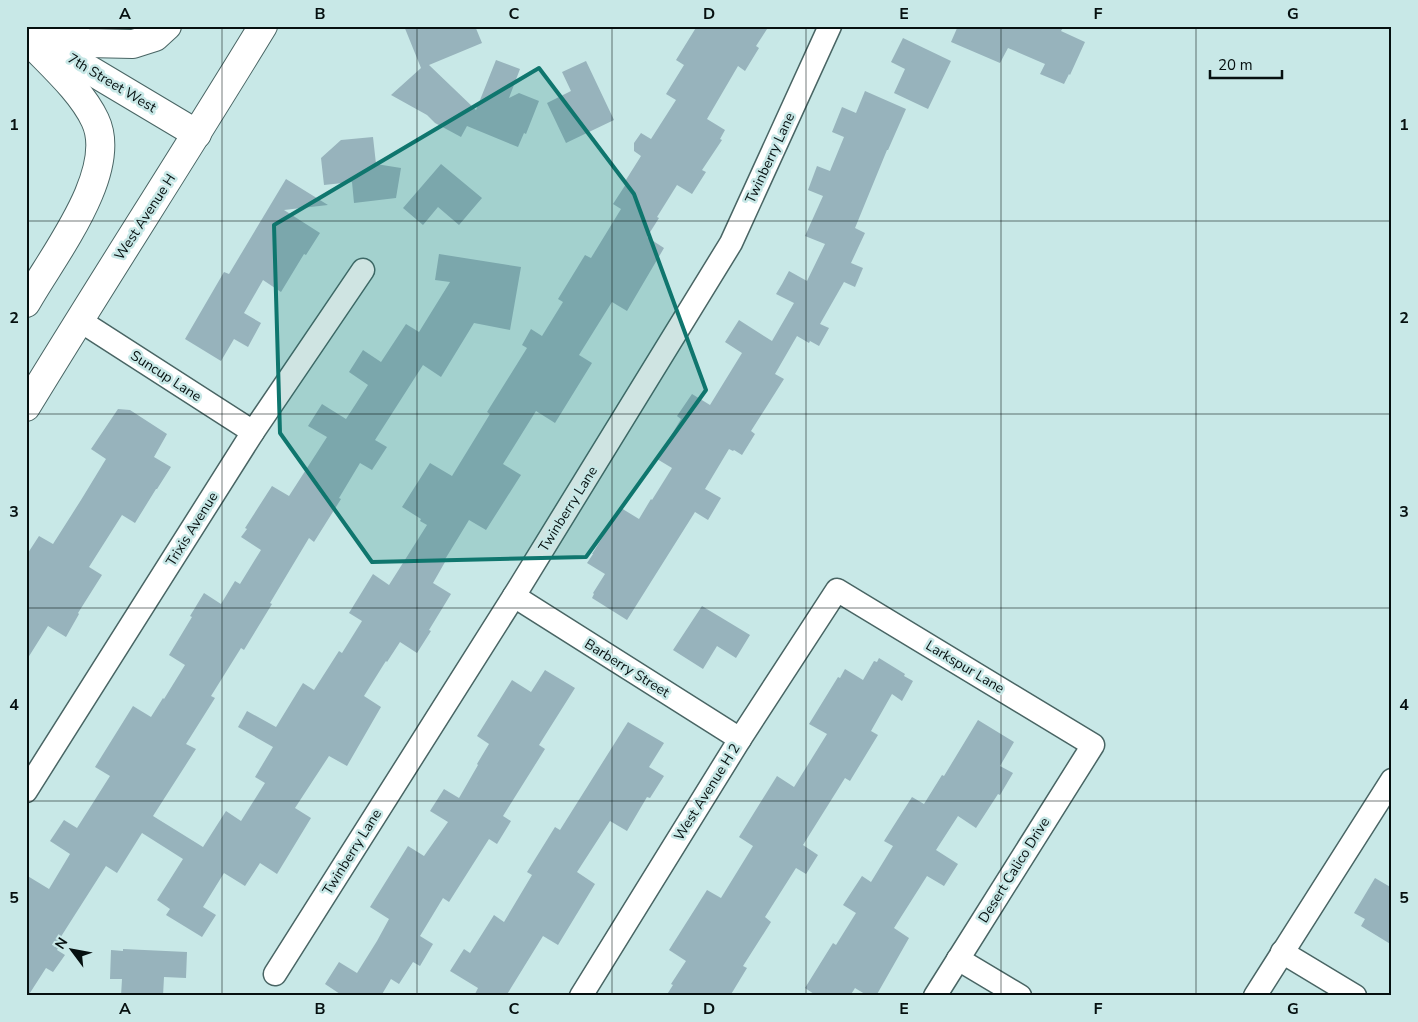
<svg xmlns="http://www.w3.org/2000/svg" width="1418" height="1022" viewBox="0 0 1418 1022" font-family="'Nunito Sans',sans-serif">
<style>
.building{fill:#97b3bc}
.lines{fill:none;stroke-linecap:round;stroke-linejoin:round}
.minor-casing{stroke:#496564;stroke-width:25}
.secondary-casing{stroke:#496564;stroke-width:30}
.primary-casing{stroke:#496564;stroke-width:30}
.minor{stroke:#fff;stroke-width:22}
.secondary{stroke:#fff;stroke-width:28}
.primary{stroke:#fff;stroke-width:28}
.marked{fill:#0f766e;fill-opacity:0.2;stroke:#0f766e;stroke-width:4;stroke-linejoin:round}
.grid{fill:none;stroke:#061010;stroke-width:1;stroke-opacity:0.55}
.labels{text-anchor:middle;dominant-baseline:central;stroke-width:5;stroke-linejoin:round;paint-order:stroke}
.street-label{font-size:14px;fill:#061010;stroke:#c8e8e7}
.neatline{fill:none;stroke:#061010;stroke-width:2}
.grid-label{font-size:16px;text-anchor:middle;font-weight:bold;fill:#061010}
</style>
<rect width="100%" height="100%" fill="#c8e8e7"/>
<g class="building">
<polygon points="404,26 475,26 482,43 429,65 476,110 496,60 520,69 509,98 519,93 539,101 526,134 524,133 518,147 467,126 461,137 435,123 427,115 391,95 421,68"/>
<polygon points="697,26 769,26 756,46 759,48 745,71 738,66 707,119 725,130 720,139 722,140 702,170 706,172 692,194 677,185 657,217 659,218 647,237 664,248 627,311 612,302 579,355 592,363 555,423 536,411 503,464 521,475 486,530 469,520 444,561 445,562 433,583 451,594 429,630 431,631 417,653 400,642 387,662 386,661 384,664 364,696 381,707 347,766 329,756 295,808 311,818 277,874 260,863 245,886 224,873 203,907 216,915 202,937 166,915 170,909 157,900 183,859 142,833 117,873 106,866 55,946 58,948 57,950 65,955 53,972 46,968 28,996 26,996 26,875 49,889 70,854 50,841 64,820 77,828 110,776 95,767 133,706 151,717 163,698 164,699 185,665 169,655 192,617 190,616 204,593 221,604 235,581 240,584 261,550 241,537 247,529 245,528 272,486 289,496 327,437 308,426 322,404 346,419 368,385 349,372 363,350 381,362 406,324 419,332 450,282 435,280 439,254 521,267 510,330 474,323 441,377 423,365 375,440 387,447 372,470 360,463 339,498 341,499 314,542 309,538 270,603 272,604 244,650 241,648 211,696 215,698 186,744 196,749 153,816 203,847 226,811 241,821 265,783 255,777 273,747 238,727 247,711 276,727 303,683 314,690 339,651 342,653 362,621 349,613 373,574 389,585 427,525 420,521 421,519 402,507 430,463 452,476 490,414 487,412 527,348 522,345 531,329 542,336 563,302 558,299 585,255 591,258 621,209 613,204 626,184 624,183 641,156 634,151 634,143 641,133 651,139 676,100 666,94 684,65 676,60"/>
<polygon points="958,26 1064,26 1061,31 1085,42 1070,75 1069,74 1064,84 1040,74 1045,64 1008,48 1000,63 951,42"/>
<polygon points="903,38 951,61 928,109 894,93 905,69 891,62"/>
<polygon points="586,61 614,120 566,143 547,103 571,91 562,72"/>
<polygon points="865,91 906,109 888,150 887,150 855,228 865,233 851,263 863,268 855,287 844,282 820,324 829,328 819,346 810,341 809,343 797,336 775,374 784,379 751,431 755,434 742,455 734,450 733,451 729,449 705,489 721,498 708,520 695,512 627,620 592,598 594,594 593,593 605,574 587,563 593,554 592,554 621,508 639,519 651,499 652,500 672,468 657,459 681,419 677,416 692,394 710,405 742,353 725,342 739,320 772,341 794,303 776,294 782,284 789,271 807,281 825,244 805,236 823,196 808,190 817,166 830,171 844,137 832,132 842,107 856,113"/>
<polygon points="373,137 376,164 401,168 396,198 354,203 352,182 324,185 321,158 341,140"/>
<polygon points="441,164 482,198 459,225 438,207 423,225 403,208"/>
<polygon points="286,179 328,205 284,210 320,233 306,255 304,254 281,292 263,280 244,313 261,323 248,347 234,339 221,361 185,339 224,272 229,274"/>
<polygon points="118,409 130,410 167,434 154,457 171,467 157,489 156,489 135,523 122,515 89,567 102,575 78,613 79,614 66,637 48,626 26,661 26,556 39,536 53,544 81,500 106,459 91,449"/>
<polygon points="702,606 750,635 736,658 717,646 703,669 673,650"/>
<polygon points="879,658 905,674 904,676 913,681 902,701 892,694 871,731 878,735 850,781 845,778 803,845 818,855 806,874 796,868 765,917 771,922 743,966 747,968 730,996 666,996 673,985 671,984 686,961 669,950 707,890 721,898 753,846 739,837 777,776 794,787 827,734 809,724 838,677 840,678 845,669 863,680 874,661 877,662"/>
<polygon points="545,670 575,688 539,745 545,749 503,816 511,821 497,844 489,839 449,902 443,898 420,936 433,944 420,966 413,962 399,984 391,979 381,996 343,996 325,984 339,962 357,973 377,941 389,919 370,907 408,846 424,856 448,822 430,811 444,789 459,798 478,765 477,764 489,744 477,736 512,680 531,692"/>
<polygon points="978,720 1014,742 1000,766 1013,773 1000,795 998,794 976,828 958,816 936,850 958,864 944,886 927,876 894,928 909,938 876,996 868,996 855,988 850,996 817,996 805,988 833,943 836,945 856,913 843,905 862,876 871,882 893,846 884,841 912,797 924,804 942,775 944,776"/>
<polygon points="628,722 664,743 649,767 664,776 650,798 647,797 627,831 610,821 577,872 595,884 558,945 543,936 506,996 474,996 478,988 450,971 464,949 470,953 494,915 504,922 532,875 527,872 555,827 560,830"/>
<polygon points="1375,878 1392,888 1392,945 1361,926 1365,919 1354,913"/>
<polygon points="123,949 187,952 186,978 164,977 163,996 121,996 122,979 110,979 111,950 123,951"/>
</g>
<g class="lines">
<defs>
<g id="minor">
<polyline points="79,320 253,432"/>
<polyline points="514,596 740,739"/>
<polyline points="26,791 253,432 363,270"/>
<polyline points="1282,952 1355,996"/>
<polyline points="958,959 1020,996"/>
<polyline points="275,974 514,596 731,243 830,26"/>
<polyline points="581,996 740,739 837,590 1093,745 935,996"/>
<polyline points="1255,996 1392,780"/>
</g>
<polyline id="secondary" points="26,32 197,134"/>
<g id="primary">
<polyline points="26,27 87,43 133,44 155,37 167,26"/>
<path d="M 26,38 C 48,62 81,90 95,120 C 120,172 51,258 26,303"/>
<path d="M 26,407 C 104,279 185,154 263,26"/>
</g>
</defs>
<use href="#minor" class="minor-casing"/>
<use href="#secondary" class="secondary-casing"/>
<use href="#primary" class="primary-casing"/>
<use href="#minor" class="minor"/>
<use href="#secondary" class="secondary"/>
<use href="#primary" class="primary"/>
</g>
<path class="marked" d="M 539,68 L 634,194 L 706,390 L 586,557 L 372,562 L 280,433 L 274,225 Z"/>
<path class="grid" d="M 222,26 L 222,996M 417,26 L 417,996M 612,26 L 612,996M 806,26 L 806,996M 1001,26 L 1001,996M 1196,26 L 1196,996M 26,221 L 1392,221M 26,414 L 1392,414M 26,608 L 1392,608M 26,801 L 1392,801"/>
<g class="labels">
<g class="street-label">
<text transform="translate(112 83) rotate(31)">7th Street West</text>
<text transform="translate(770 158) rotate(-65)">Twinberry Lane</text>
<text transform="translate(145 217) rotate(-57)">West Avenue H</text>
<text transform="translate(166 376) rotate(33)">Suncup Lane</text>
<text transform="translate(568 509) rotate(-58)">Twinberry Lane</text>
<text transform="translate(192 529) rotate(-58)">Trixis Avenue</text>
<text transform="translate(965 667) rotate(31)">Larkspur Lane</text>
<text transform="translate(627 668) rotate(32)">Barberry Street</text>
<text transform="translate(707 792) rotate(-58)">West Avenue H 2</text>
<text transform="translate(352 852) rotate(-58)">Twinberry Lane</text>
<text transform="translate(1014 870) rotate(-58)">Desert Calico Drive</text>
</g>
</g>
<rect width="1418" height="1022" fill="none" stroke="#c8e8e7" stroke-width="55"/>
<g transform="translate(72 950) rotate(302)" stroke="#c8e8e7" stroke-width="4" paint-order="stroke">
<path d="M0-4L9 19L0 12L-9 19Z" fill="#061010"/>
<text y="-8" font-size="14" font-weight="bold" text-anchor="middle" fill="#061010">N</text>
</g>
<path d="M1210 70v8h72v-8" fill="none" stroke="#061010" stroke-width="2.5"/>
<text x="1218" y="70" font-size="15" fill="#061010" stroke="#c8e8e7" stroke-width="4" paint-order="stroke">20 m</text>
<rect x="28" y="28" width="1362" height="966" class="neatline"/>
<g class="grid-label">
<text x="125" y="19">A</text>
<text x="320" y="19">B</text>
<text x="514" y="19">C</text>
<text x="709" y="19">D</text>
<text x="904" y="19">E</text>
<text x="1098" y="19">F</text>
<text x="1293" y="19">G</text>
<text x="14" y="130">1</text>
<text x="1404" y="130">1</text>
<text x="14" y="323">2</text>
<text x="1404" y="323">2</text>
<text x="14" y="517">3</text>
<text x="1404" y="517">3</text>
<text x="14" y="710">4</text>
<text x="1404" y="710">4</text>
<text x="14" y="903">5</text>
<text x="1404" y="903">5</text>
<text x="125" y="1014">A</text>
<text x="320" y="1014">B</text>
<text x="514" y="1014">C</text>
<text x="709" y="1014">D</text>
<text x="904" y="1014">E</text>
<text x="1098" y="1014">F</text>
<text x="1293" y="1014">G</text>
</g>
</svg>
